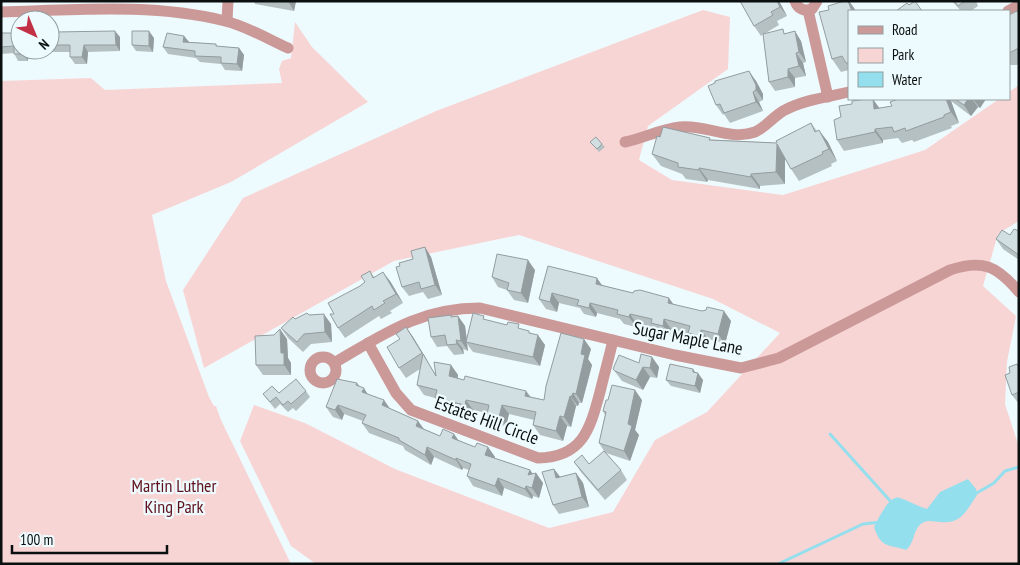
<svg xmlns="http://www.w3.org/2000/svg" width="1020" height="565" viewBox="0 0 1020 565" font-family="'PT Sans Narrow',sans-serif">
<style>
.green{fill:#f8d5d5}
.water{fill:#94dfee}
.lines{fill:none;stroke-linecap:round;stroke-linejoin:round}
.stream{stroke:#94dfee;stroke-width:3}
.street{stroke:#c99;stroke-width:11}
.wall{fill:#b5c0c2}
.shaded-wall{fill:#939c9e}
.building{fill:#d2dfe2;stroke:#939c9e}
.labels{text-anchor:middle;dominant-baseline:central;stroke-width:4.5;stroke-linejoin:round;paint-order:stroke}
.street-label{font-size:18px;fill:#0a0f0f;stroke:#eefbfe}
.park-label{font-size:18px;fill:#5e121d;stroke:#eefbfe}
</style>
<rect width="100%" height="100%" fill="#eefbfe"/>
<g class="green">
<polygon points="703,10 730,17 728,69 648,126 639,160 672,180 783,195 925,150 999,99 1009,99 1009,92 1019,85 1019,221 998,234 983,286 1016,316 1007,362 1005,404 1019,447 1019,564 316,564 291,546 240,441 254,405 305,423 395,469 549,528 613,512 655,440 707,412 780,333 713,299 519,235 394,261 204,368 183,290 243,198 436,111"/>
<polygon points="295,22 312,47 368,102 231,182 152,215 166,281 209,397 214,406 216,406 221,420 291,564 1,564 1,81 91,78 105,90 282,83 279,69 282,61 291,58"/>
</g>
<path class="water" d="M 968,479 L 976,489 L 977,495 C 966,511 962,524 940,522 C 935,522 929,520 924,522 C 912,528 916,542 906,550 C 889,544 881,549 874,527 C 878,520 889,494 900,498 C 909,501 917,506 927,509 L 940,492 Z"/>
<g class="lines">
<g class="stream">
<polyline points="830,434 893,504"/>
<polyline points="975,494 994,483 1005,471 1019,467"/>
<polyline points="778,564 863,524 881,522"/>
</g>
<g class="street">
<path d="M 795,1 C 798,9 804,12 812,9 L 817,1"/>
<polyline points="808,10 828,97"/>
<polyline points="1008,11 1019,5"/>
<path d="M 1,12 C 75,10 153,3 225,21 C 246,26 268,39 288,48"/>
<polyline points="227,21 228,1"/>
<path d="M 625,142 C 644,138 661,129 680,127 C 705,124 730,141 755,132 C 766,127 773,117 783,111 C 803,100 827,97 849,92"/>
<path d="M 368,343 L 396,393 L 411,410 L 538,458 C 583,457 590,429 600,392 C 604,375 609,358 613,340"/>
<circle cx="323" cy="370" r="13"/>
<path d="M 334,363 C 384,334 420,308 480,308 L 675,355 L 741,368 L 779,358 L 950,270 C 983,259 997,266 1019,292"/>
</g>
</g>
<g class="wall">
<polygon points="254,1 296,1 294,11 255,4"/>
<polygon points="740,1 779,1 787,16 777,21 779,25 764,34 786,33 801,41 806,62 803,63 806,76 795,78 795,87 775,91 769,82 763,34 761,36 754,26"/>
<polygon points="849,1 856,11 849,11 849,70 841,72 832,59 829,10"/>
<polygon points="952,1 976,1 978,6 971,11 961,11"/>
<polygon points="1019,13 1019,63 1017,65 1009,65 1009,15"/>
<polygon points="50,27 54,27 56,32 120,37 120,51 88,52 87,64 75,64 70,57 70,52 28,52 28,61 18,61 14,53 1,54 1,33 20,50 50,50"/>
<polygon points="184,36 189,42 216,44 217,46 239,48 244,55 242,71 225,70 221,64 200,62 196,58 168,54 163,47"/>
<polygon points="154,38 153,52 136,51 132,45"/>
<polygon points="756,81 763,94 763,100 759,102 763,111 730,123 724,114 723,115 716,105"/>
<polygon points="898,99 986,99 980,108 978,107 971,116 951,101 959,123 951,126 952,128 914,142 912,140 902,143 898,138 883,140 883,143 844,151 837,140 879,108 892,106"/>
<polygon points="811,123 817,131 828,142 837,161 831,164 832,166 799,181 791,169 785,159 785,184 760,186 760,189 708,180 707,182 686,179 682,174 661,166 652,154 660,137 777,143"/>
<polygon points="590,142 602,144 605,147 599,152"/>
<polygon points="1019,231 1019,260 1003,249 996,239"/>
<polygon points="425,247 431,257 442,295 428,299 423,292 409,296 402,287 400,266 413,259"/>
<polygon points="548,266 602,285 673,304 731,321 725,344 708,339 707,346 695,343 689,334 671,329 670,335 658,332 655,328 636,323 636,327 624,324 620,319 597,313 596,317 584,314 580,308 559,303 557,312 546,309 539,299"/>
<polygon points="535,270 528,303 514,300 507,290 498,287 492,277"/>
<polygon points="370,271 374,277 390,281 403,303 390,311 392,313 381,319 379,316 345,338 338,328 360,286 365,282"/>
<polygon points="309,315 331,324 332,342 311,344 303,352 288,338 281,328 295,319"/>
<polygon points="458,316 465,326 467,340 486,320 523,330 531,333 545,345 540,366 473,352 467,344 468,351 463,349 464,354 454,355 447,346 437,347 431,337 452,317"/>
<polygon points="406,327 413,337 435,374 451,365 458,375 458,379 544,400 591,349 588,359 592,365 582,403 579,403 578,406 576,406 571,427 567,426 563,441 540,435 533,425 534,420 509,414 506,426 494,424 487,413 473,410 472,414 442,408 435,398 424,395 417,385 420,369 406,378 399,368 400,339"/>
<polygon points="287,339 288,358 291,363 291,375 263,375 256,365"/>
<polygon points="652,357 659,367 657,378 650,377 643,390 622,381 613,369 639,363"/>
<polygon points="1017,364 1019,366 1019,404 1012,395 1010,373"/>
<polygon points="696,373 703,380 700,393 671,386 666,380"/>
<polygon points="360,387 367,394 389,408 418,421 424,429 440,436 454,434 458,440 475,447 488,447 495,457 494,458 530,470 533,474 536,473 543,483 539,498 533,496 532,499 504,488 502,496 473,486 467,476 469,470 463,468 462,470 434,457 431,465 405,450 403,446 369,433 362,423 363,421 344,414 342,420 333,417 326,407"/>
<polygon points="306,391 310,397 296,411 293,408 288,412 280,404 275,409 263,394"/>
<polygon points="608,400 642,400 635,430 639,435 630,461 606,453 621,470 627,480 605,500 581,472 574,462 589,464 604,451 599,443 605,415 603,411"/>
<polygon points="554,469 560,477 576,473 583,483 589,507 559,514 553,505"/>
</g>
<g class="shaded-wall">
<polygon points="288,1 296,1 294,11"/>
<polygon points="777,1 779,1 787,16 780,7"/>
<polygon points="848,1 849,1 856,11 852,11"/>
<polygon points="115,31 120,37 120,51 116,45"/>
<polygon points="149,31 154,38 153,52 149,46"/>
<polygon points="795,31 801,41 806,62 799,52"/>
<polygon points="184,36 189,42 183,42"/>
<polygon points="84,45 88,52 87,64 82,57"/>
<polygon points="239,48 244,55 242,71 237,64"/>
<polygon points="24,50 27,50 28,52 28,61 24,54"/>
<polygon points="796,53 803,63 806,76 799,66"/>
<polygon points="788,69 795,78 795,87 788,77"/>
<polygon points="749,71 756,81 763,94 763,100 756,90"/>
<polygon points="753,92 759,102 763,111 756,102"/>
<polygon points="873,99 880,109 874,109"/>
<polygon points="946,99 949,99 951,101 959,123 951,112"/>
<polygon points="968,99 972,99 978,107 971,116 964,105"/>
<polygon points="973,99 986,99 980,108"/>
<polygon points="875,129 883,140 883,143 875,132"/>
<polygon points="819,130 828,142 837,161 829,149"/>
<polygon points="777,144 785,156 785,184 776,172"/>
<polygon points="699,168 708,180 707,182 699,170"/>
<polygon points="751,174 760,186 760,189 751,177"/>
<polygon points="425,247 431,257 442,295 435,285"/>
<polygon points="528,260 535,270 528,303 521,293"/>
<polygon points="383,272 390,281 403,303 396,294"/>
<polygon points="597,278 604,288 596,284"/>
<polygon points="552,293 559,303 557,312 550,302"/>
<polygon points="669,298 676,308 668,303"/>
<polygon points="590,303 597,313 596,317 589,308"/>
<polygon points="724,311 731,321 725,344 718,334"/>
<polygon points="324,314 331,324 332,342 325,332"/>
<polygon points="630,314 636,323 636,327 629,317"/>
<polygon points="458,316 465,326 467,342 466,342 467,344 468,351 461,341"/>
<polygon points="664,319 671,329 670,335 663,326"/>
<polygon points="406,327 413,337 429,363 422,353"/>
<polygon points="280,329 287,339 288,358 291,363 291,375 284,365 281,353"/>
<polygon points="701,330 708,339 707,346 700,336"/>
<polygon points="538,335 545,345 540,366 533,357"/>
<polygon points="584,339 591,349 588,359 592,365 582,403 576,394 581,354"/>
<polygon points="456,340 463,349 464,354 457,344"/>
<polygon points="652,357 659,367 657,378 650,368"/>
<polygon points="451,365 458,375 456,386 449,376"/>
<polygon points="643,367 650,377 643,390 636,380"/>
<polygon points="693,369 698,376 698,373 703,380 700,393 695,386 693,372"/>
<polygon points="357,383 363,391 364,388 370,398 369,402 356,385"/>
<polygon points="635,390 642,400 635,430 639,435 630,461 624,451 628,424"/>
<polygon points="526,391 533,400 525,396"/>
<polygon points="573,393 579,403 578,406 571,397"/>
<polygon points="570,396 576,406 571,427 564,417"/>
<polygon points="384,400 391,410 382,405"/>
<polygon points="466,400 473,410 472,414 465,405"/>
<polygon points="338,405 344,414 342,420 335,410"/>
<polygon points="502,405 509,414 506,426 499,417"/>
<polygon points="560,416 567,426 563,441 556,431"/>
<polygon points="418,421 425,431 416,426"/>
<polygon points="454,434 461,444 452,438"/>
<polygon points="427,447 434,457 431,465 425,455"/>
<polygon points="488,447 495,457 492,465 485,455"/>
<polygon points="456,458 463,468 462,470 456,460"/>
<polygon points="554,469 561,478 556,478"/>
<polygon points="530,470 535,477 536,473 543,483 539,498 532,488 528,475"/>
<polygon points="576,473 583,483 589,507 582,497"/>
<polygon points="498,478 504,488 502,496 495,486"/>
<polygon points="526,486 533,496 532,499 525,489"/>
</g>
<g class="building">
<polygon points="740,1 777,1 780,7 771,12 773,15 754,26"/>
<polygon points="844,1 848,1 852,11 849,11 849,63 846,63 842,56 832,59 819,12 829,10 828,6"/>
<polygon points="915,1 922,11 896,11 907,3 909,5"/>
<polygon points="954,1 965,1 958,6"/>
<polygon points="1017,11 1019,14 1019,48 1009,53 1009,15"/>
<polygon points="50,27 54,27 54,32 115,31 116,45 84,45 82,57 70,57 70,45 50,45"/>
<polygon points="783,29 784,34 795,31 799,52 796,53 799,66 788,69 788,77 769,82 763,34"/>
<polygon points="132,31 149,31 149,46 132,45"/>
<polygon points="1,33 20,33 20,50 24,50 24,54 14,54 14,46 1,47"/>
<polygon points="167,33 184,36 183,42 216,44 216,46 239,48 237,64 221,63 221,57 195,56 195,51 163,47"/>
<polygon points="749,71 756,85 756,90 753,92 756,102 724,113 720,104 716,105 708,86 715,83 715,81"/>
<polygon points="866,99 873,99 874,109 892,106 890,102 898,99 946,99 951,112 944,115 944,117 906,131 905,128 894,132 892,127 875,129 875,132 837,140 834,120 841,117 839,106 852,104 852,101"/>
<polygon points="955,99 968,99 964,105"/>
<polygon points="811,123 815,132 819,130 829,149 822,152 823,154 791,169 777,144 776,172 751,174 751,177 699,168 699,170 678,167 678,163 652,154 657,136 660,137 663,127 710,138 709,140 777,143 776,141"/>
<polygon points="596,137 602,144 597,149 590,142"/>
<polygon points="1014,229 1019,231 1019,255 996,239 1002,230 1010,235"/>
<polygon points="425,247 435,285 421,289 419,282 402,287 396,267 400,266 399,263 413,259 411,251"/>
<polygon points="497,254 528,260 521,293 507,290 509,283 492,277"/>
<polygon points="548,266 597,278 596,284 633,293 634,291 640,290 669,298 668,303 702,311 706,310 707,307 724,311 718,334 701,330 700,336 688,333 690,326 664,319 663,326 651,323 652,319 630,314 629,317 617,314 618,310 590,303 589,308 577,305 579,300 552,293 550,302 539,299"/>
<polygon points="370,271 373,278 383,272 396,294 383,301 385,303 374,310 372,306 338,328 330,314 334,314 328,303 360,286 365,282 361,276"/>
<polygon points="307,313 309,315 324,314 325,332 304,334 297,342 281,328 293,317 295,319"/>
<polygon points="473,313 484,316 483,319 507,325 508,322 519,324 518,328 529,331 529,333 538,335 533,357 466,342"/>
<polygon points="451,315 451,317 458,316 461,341 456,340 457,344 447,345 445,335 431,337 428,318"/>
<polygon points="406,327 422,353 399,368 387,347 400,339 396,334"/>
<polygon points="280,329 281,353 284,353 284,365 256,365 255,336 274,335"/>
<polygon points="561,333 584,339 581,354 585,355 576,394 573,393 571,397 570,396 564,417 560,416 556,431 533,425 536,412 502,405 499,417 487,414 489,405 466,400 465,405 435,398 437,390 417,385 423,354 436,376 434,362 451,365 449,376 464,380 465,376 526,391 525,396 544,400 546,386"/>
<polygon points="641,354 652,357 650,368 643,367 636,380 615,371 613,369 619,355 639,363"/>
<polygon points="670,364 693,369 693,372 698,373 695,386 666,380"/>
<polygon points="1017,364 1019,368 1019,392 1012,395 1005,375 1010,373 1009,367"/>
<polygon points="296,379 306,391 291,404 288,401 283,405 276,397 270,402 263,394 272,386 279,393"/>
<polygon points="337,379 357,383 356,385 364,388 362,392 384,400 382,405 418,421 416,426 440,436 443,429 454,434 452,438 475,447 477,443 488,447 485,455 530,470 528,475 536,473 532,488 526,486 525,489 498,478 495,486 467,476 471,464 456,458 456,460 427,447 425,455 399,440 399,438 362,423 366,415 338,405 335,410 326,407"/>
<polygon points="612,385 635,390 628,424 632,426 624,451 599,443 606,412 603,411 606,400 608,400"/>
<polygon points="604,451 621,470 598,490 574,462 582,455 589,464"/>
<polygon points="554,469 556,478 576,473 582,497 553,505 542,472"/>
</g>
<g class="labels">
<g class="street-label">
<text transform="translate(688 338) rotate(11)">Sugar Maple Lane</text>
<text transform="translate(487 420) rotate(20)">Estates Hill Circle</text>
</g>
<g class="park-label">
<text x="174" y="485">Martin Luther<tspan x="174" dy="21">King Park</tspan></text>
</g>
</g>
<rect width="1020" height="565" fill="none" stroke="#0a0f0f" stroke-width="5"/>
<rect x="848" y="10" width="162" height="90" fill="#eefbfe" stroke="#939d9e"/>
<rect x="858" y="26" width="25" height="8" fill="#cc9999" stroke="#939d9e"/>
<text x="892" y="35" font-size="15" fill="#0a0f0f">Road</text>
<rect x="858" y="48" width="25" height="15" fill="#f8d5d5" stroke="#939d9e"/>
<text x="892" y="60" font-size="15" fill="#0a0f0f">Park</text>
<rect x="858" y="72" width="25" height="15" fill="#94dfee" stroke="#939d9e"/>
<text x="892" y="85" font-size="15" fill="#0a0f0f">Water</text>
<g transform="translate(35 35) rotate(136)"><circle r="24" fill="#eefbfe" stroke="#939d9e"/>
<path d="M0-4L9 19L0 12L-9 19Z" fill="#c13045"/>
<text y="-8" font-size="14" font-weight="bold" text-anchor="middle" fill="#0a0f0f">N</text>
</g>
<path d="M12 545v8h155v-8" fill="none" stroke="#0a0f0f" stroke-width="2.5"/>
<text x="20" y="545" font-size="15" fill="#0a0f0f" stroke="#eefbfe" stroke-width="4" paint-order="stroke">100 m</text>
</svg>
